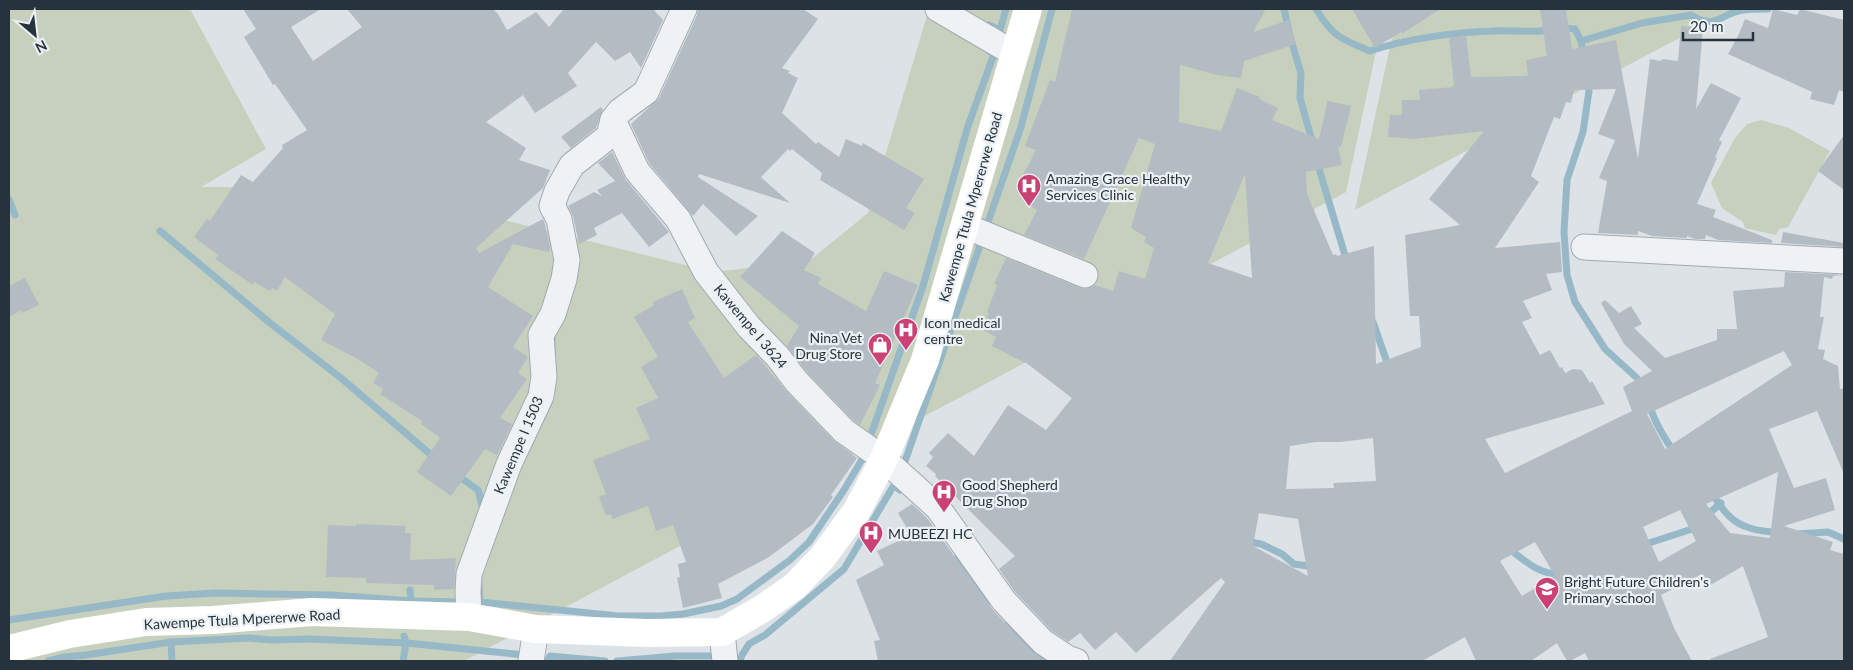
<svg xmlns="http://www.w3.org/2000/svg" width="1853" height="670" viewBox="0 0 1853 670" font-family="Lato,sans-serif">
<style>
.green{fill:#c6d0bd}
.lines{fill:none;stroke-linecap:round;stroke-linejoin:round}
.stream{stroke:#97b8c6;stroke-width:7}
.building{fill:#b4bcc3;fill-rule:evenodd}
.street-casing{stroke:#a2aab0;stroke-width:27}
.street{stroke:#eff2f5;stroke-width:25}
.secondary{stroke:#fff;stroke-width:28}
.labels{text-anchor:middle;dominant-baseline:central;stroke-width:4.5;stroke-linejoin:round;paint-order:stroke}
.poi-label{font-size:14px;fill:#26333c;stroke:#ebf1f4;text-anchor:start}
.street-label{font-size:14px;fill:#26333c;stroke:#ebf1f4}
</style>
<rect width="100%" height="100%" fill="#dce2e6"/>
<g class="green">
<polygon points="9,9 190,9 266,149 201,187 370,187 714,272 809,261 868,213 929,9 1385,9 1346,192 464,661 25,661 9,651"/>
<polygon points="1398,9 1734,9 1355,210"/>
<polygon points="1761,120 1789,128 1830,151 1788,227 1779,229 1776,235 1740,227 1745,228 1743,222 1722,208 1711,183 1735,138 1747,124"/>
</g>
<g class="lines">
<g class="stream">
<polyline points="1284,9 1290,37 1301,73 1300,98 1313,144"/>
<path d="M 1316,9 C 1333,37 1341,39 1370,51 C 1405,39 1455,32 1493,31 C 1512,30 1532,33 1551,30"/>
<polyline points="989,25 1000,30 1006,9"/>
<path d="M 1562,28 L 1575,29 L 1581,41 L 1642,23 L 1691,15 C 1715,31 1721,13 1743,10 C 1751,9 1760,9 1768,9"/>
<polyline points="1581,41 1583,56"/>
<polyline points="1587,81 1589,91 1583,132 1567,180 1564,232 1567,275 1575,302 1605,349 1637,378 1642,387"/>
<path d="M 614,139 L 629,167 L 680,231 L 692,261 L 739,321 L 758,341 L 765,352 L 777,359 L 784,369 L 788,374 L 789,383 L 802,398 L 811,402 L 831,421 L 867,451 L 844,490 L 809,542 L 790,560 L 737,599 L 721,606 L 683,614 L 661,616 L 618,616 L 480,602 L 478,572 L 487,531 L 498,497 L 513,475 L 540,418 L 546,400 L 552,354 L 552,324 L 560,299 L 575,277 L 573,257 L 566,232 L 555,207 C 565,176 583,153 614,139 Z"/>
<polyline points="1317,162 1347,262"/>
<polyline points="9,199 15,215"/>
<polyline points="160,231 270,323 341,378 436,459"/>
<polyline points="1373,322 1389,368"/>
<path d="M 1649,403 C 1654,422 1664,438 1675,453"/>
<polyline points="865,434 870,436 873,429 923,286 968,126 994,54 989,51"/>
<polyline points="902,470 1021,127 1052,9"/>
<polyline points="457,475 478,490 483,509"/>
<path d="M 1711,493 C 1717,500 1721,508 1728,515 C 1741,529 1760,531 1779,533"/>
<polyline points="1705,517 1721,503"/>
<polyline points="1797,534 1828,532 1844,539"/>
<polyline points="1245,541 1261,544 1282,554 1294,564 1315,567"/>
<polyline points="1643,545 1692,529 1697,524"/>
<path d="M 1508,548 C 1524,560 1541,577 1562,573"/>
<path d="M 958,556 C 967,573 976,588 991,601"/>
<polyline points="410,590 411,601"/>
<polyline points="9,620 166,596 216,593 331,595 413,601 461,602 461,598"/>
<polyline points="1009,623 1035,652 1050,661"/>
<polyline points="171,642 172,661"/>
<polyline points="48,661 64,657 86,655 171,642 249,638 271,640 310,639 406,643 524,655 524,658"/>
<polyline points="403,661 406,643 404,636"/>
<polyline points="547,661 550,656 605,661"/>
<polyline points="617,661 675,656 716,656 717,658"/>
<polyline points="740,661 742,655 749,644 765,635 844,569 894,485 900,490"/>
</g>
</g>
<g class="building">
<polygon points="243,9 321,9 291,27 313,61 362,27 347,9 493,9 498,14 507,30 536,12 549,27 564,9 653,9 663,20 641,68 630,52 615,61 596,42 568,73 577,86 535,113 523,95 486,122 526,148 519,160 550,170 543,188 476,248 479,253 543,219 545,224 550,248 549,252 513,244 488,287 533,316 513,347 528,357 518,373 527,379 500,418 512,424 497,455 485,449 451,496 417,472 440,438 421,424 422,421 380,394 383,389 373,383 379,373 356,358 321,340 335,314 285,277 277,291 272,288 270,291 254,282 253,285 215,259 218,255 194,237 207,219 210,221 241,175 253,182 283,148 282,145 307,130 275,84 273,85 244,37 256,29"/>
<polygon points="698,9 803,9 818,19 782,68 790,71 788,73 798,78 782,113 816,144 818,142 839,157 846,139 862,146 863,143 924,179 906,208 915,213 904,230 820,180 822,173 792,149 790,151 788,149 761,177 790,203 699,174 698,177 758,216 736,236 703,204 693,216 649,163 631,124 659,98 697,15"/>
<path d="M 1072,9 L 1266,9 L 1253,32 L 1289,20 L 1296,44 L 1244,61 L 1241,78 L 1217,75 L 1180,65 L 1179,122 L 1221,131 L 1237,88 L 1260,97 L 1259,99 L 1278,108 L 1272,120 L 1319,139 L 1328,99 L 1328,101 L 1351,106 L 1341,147 L 1338,146 L 1342,165 L 1306,172 L 1307,194 L 1333,255 L 1336,254 L 1337,256 L 1374,246 L 1376,364 L 1421,347 L 1419,316 L 1410,316 L 1405,235 L 1460,225 L 1429,199 L 1484,131 L 1414,139 L 1388,137 L 1390,115 L 1402,115 L 1402,100 L 1420,100 L 1419,90 L 1453,87 L 1452,85 L 1454,85 L 1449,38 L 1466,36 L 1471,77 L 1528,76 L 1526,60 L 1547,56 L 1540,9 L 1566,9 L 1572,49 L 1616,40 L 1638,159 L 1650,59 L 1661,61 L 1662,59 L 1678,61 L 1681,26 L 1703,28 L 1696,109 L 1711,83 L 1741,98 L 1719,140 L 1722,142 L 1715,157 L 1717,158 L 1697,204 L 1716,210 L 1713,217 L 1772,240 L 1772,243 L 1718,240 L 1706,235 L 1705,239 L 1695,239 L 1687,236 L 1687,238 L 1652,236 L 1638,231 L 1638,235 L 1598,233 L 1607,181 L 1599,178 L 1615,140 L 1598,134 L 1616,89 L 1574,90 L 1571,103 L 1566,102 L 1560,119 L 1554,117 L 1531,176 L 1539,182 L 1495,248 L 1560,242 L 1562,272 L 1546,274 L 1552,290 L 1523,301 L 1532,318 L 1522,322 L 1540,355 L 1550,350 L 1560,368 L 1562,367 L 1565,373 L 1573,369 L 1582,370 L 1590,383 L 1592,381 L 1605,404 L 1485,439 L 1505,473 L 1632,411 L 1623,387 L 1652,371 L 1624,344 L 1601,303 L 1605,300 L 1619,313 L 1631,306 L 1642,324 L 1634,328 L 1665,358 L 1717,340 L 1717,329 L 1737,329 L 1733,291 L 1784,287 L 1785,272 L 1844,275 L 1833,276 L 1832,279 L 1824,277 L 1820,317 L 1824,317 L 1818,349 L 1825,350 L 1823,359 L 1838,366 L 1840,389 L 1844,388 L 1844,474 L 1817,411 L 1769,429 L 1794,488 L 1826,478 L 1835,510 L 1784,526 L 1833,542 L 1830,550 L 1844,554 L 1844,661 L 1711,661 L 1710,659 L 1768,637 L 1743,566 L 1709,586 L 1702,574 L 1661,595 L 1674,628 L 1692,661 L 1589,661 L 1585,653 L 1570,661 L 1567,661 L 1557,643 L 1531,661 L 1476,661 L 1465,637 L 1422,661 L 1170,661 L 1225,582 L 1221,578 L 1136,653 L 1116,632 L 1095,650 L 1080,633 L 1068,642 L 1052,631 L 1015,592 L 999,569 L 1015,556 L 935,476 L 936,474 L 926,466 L 933,457 L 929,453 L 948,433 L 974,456 L 1008,405 L 1046,430 L 1072,398 L 1025,362 L 1025,363 L 992,346 L 996,337 L 981,329 L 989,313 L 987,312 L 997,285 L 994,284 L 1006,258 L 1080,288 L 1087,289 L 1095,285 L 1113,291 L 1119,271 L 1145,279 L 1154,248 L 1144,242 L 1146,237 L 1131,228 L 1155,144 L 1139,138 L 1084,259 L 1024,235 L 1037,210 L 1024,202 L 1031,191 L 1018,185 L 1036,150 L 1025,146 L 1050,80 L 1055,82 ZM 1245,174 L 1252,278 L 1208,263 ZM 1784,351 L 1792,365 L 1665,449 L 1647,414 ZM 1373,438 L 1376,481 L 1333,483 L 1334,488 L 1286,489 L 1290,446 L 1316,442 L 1340,442 ZM 1778,472 L 1770,538 L 1730,533 L 1706,504 ZM 1680,510 L 1696,541 L 1659,562 L 1643,527 ZM 1259,513 L 1298,519 L 1308,576 L 1253,546 ZM 1535,542 L 1555,576 L 1522,596 L 1500,561 Z"/>
<polygon points="1352,9 1440,9 1402,34 1401,32 1375,48"/>
<polygon points="1773,9 1797,15 1800,9 1844,20 1844,92 1839,90 1834,105 1810,99 1812,92 1728,54 1738,36 1745,19 1768,28"/>
<polygon points="601,107 603,110 596,128 571,148 561,137"/>
<polygon points="1844,135 1844,190 1818,171"/>
<polygon points="612,152 626,180 669,232 649,247 622,213 594,228 597,235 579,244 573,216 568,206 594,192 602,196 597,190 615,181 598,163"/>
<polygon points="782,231 815,253 804,270 821,278 818,284 866,311 884,271 918,285 875,383 880,385 860,425 853,420 807,372 787,346 799,326 740,277"/>
<polygon points="1783,232 1844,243 1844,247 1781,243"/>
<polygon points="25,278 39,305 22,313 21,310 9,317 9,286"/>
<polygon points="682,289 695,318 688,322 724,378 756,355 786,391 834,441 857,458 831,495 833,497 813,524 769,557 718,584 722,598 683,608 677,578 680,577 678,564 686,562 673,525 656,531 648,506 612,519 611,514 606,516 599,497 606,494 593,460 650,439 636,408 658,398 641,367 658,357 634,317 654,305 653,302"/>
<polygon points="912,504 927,518 994,611 1033,652 1046,661 878,661 874,641 880,640 856,580 884,565 877,551 911,535 898,513"/>
<polygon points="356,524 405,526 405,533 411,533 410,560 456,558 454,589 434,590 434,585 366,583 366,578 326,577 328,525 356,526"/>
</g>
<g class="lines">
<defs>
<g id="street">
<polyline points="938,9 1015,54"/>
<polyline points="613,120 637,171 678,219 706,272 749,327 778,357 796,381 844,431 884,459 938,508 1004,601 1043,642 1067,658 1076,661"/>
<polyline points="965,226 1085,275"/>
<polyline points="1584,247 1844,261"/>
<polyline points="469,617 468,592 469,574 509,464 541,396 544,377 541,335 553,314 564,279 567,260 559,219 552,206 557,191 572,165 609,136 613,120 620,111 646,92 684,9"/>
<polyline points="722,632 725,661"/>
<polyline points="531,661 536,629"/>
</g>
</defs>
<use href="#street" class="street-casing"/>
<use href="#street" class="street"/>
<polyline class="secondary" points="9,649 70,634 146,622 213,620 312,612 469,617 536,629 647,633 722,632 762,609 795,586 822,558 856,512 884,459 925,360 1028,9"/>
</g>
<defs>
<symbol id="hospital-pin" viewBox="-11 -11 22 30"><path d="M0 17L-7.5 6A9.5 9.5 0 1 1 7.5 6Z" fill="#ca4274" stroke="#ebf1f4"/><path d="M-5-5h3v3.5h4V-5h3V5h-3V1.5h-4V5h-3Z" fill="#fff"/></symbol>
<symbol id="shop-pin" viewBox="-11 -11 22 30"><path d="M0 17L-7.5 6A9.5 9.5 0 1 1 7.5 6Z" fill="#ca4274" stroke="#ebf1f4"/><path d="M-5-2.5h2.3a2.7 3.5 0 0 1 5.4 0H5L5.5 6h-11ZM-1.5-2.5h3a1.5 2.3 0 0 0-3 0Z" fill="#fff"/></symbol>
<symbol id="school-pin" viewBox="-11 -11 22 30"><path d="M0 17L-7.5 6A9.5 9.5 0 1 1 7.5 6Z" fill="#ca4274" stroke="#ebf1f4"/><path d="M0-5L7-2L0 1L-7-2ZM-4 1L0 2.5L4 1V4Q0 6-4 4Z" fill="#fff"/></symbol>
</defs>
<g fill-rule="evenodd">
<use href="#hospital-pin" x="1015" y="172" width="28" height="38"/>
<use href="#hospital-pin" x="892" y="316" width="28" height="38"/>
<use href="#shop-pin" x="866" y="331" width="28" height="38"/>
<use href="#hospital-pin" x="930" y="478" width="28" height="38"/>
<use href="#hospital-pin" x="857" y="519" width="28" height="38"/>
<use href="#school-pin" x="1533" y="575" width="28" height="38"/>
</g>
<g class="labels">
<g class="poi-label">
<text x="1046" y="178">Amazing Grace Healthy<tspan x="1046" dy="16">Services Clinic</tspan></text>
<text x="924" y="322">Icon medical<tspan x="924" dy="16">centre</tspan></text>
<text x="862" y="337" text-anchor="end">Nina Vet<tspan x="862" dy="16">Drug Store</tspan></text>
<text x="962" y="484">Good Shepherd<tspan x="962" dy="16">Drug Shop</tspan></text>
<text x="888" y="533">MUBEEZI HC</text>
<text x="1564" y="581">Bright Future Children's<tspan x="1564" dy="16">Primary school</tspan></text>
</g>
<g class="street-label">
<text transform="translate(970 207) rotate(-74)">Kawempe Ttula Mpererwe Road</text>
<text transform="translate(751 326) rotate(50)">Kawempe I 3624</text>
<text transform="translate(518 445) rotate(-67)">Kawempe I 1503</text>
<text transform="translate(242 619) rotate(-3)">Kawempe Ttula Mpererwe Road</text>
</g>
</g>
<rect width="1853" height="670" fill="none" stroke="#26333c" stroke-width="20"/>
<g transform="translate(35 35) rotate(152)" stroke="#ebf1f4" stroke-width="4" paint-order="stroke">
<path d="M0-4L9 19L0 12L-9 19Z" fill="#26333c"/>
<text y="-8" font-size="14" font-weight="bold" text-anchor="middle" fill="#26333c">N</text>
</g>
<path d="M1683 32v8h70v-8" fill="none" stroke="#26333c" stroke-width="2.5"/>
<text x="1690" y="32" font-size="15" fill="#26333c" stroke="#ebf1f4" stroke-width="4" paint-order="stroke">20 m</text>
</svg>
